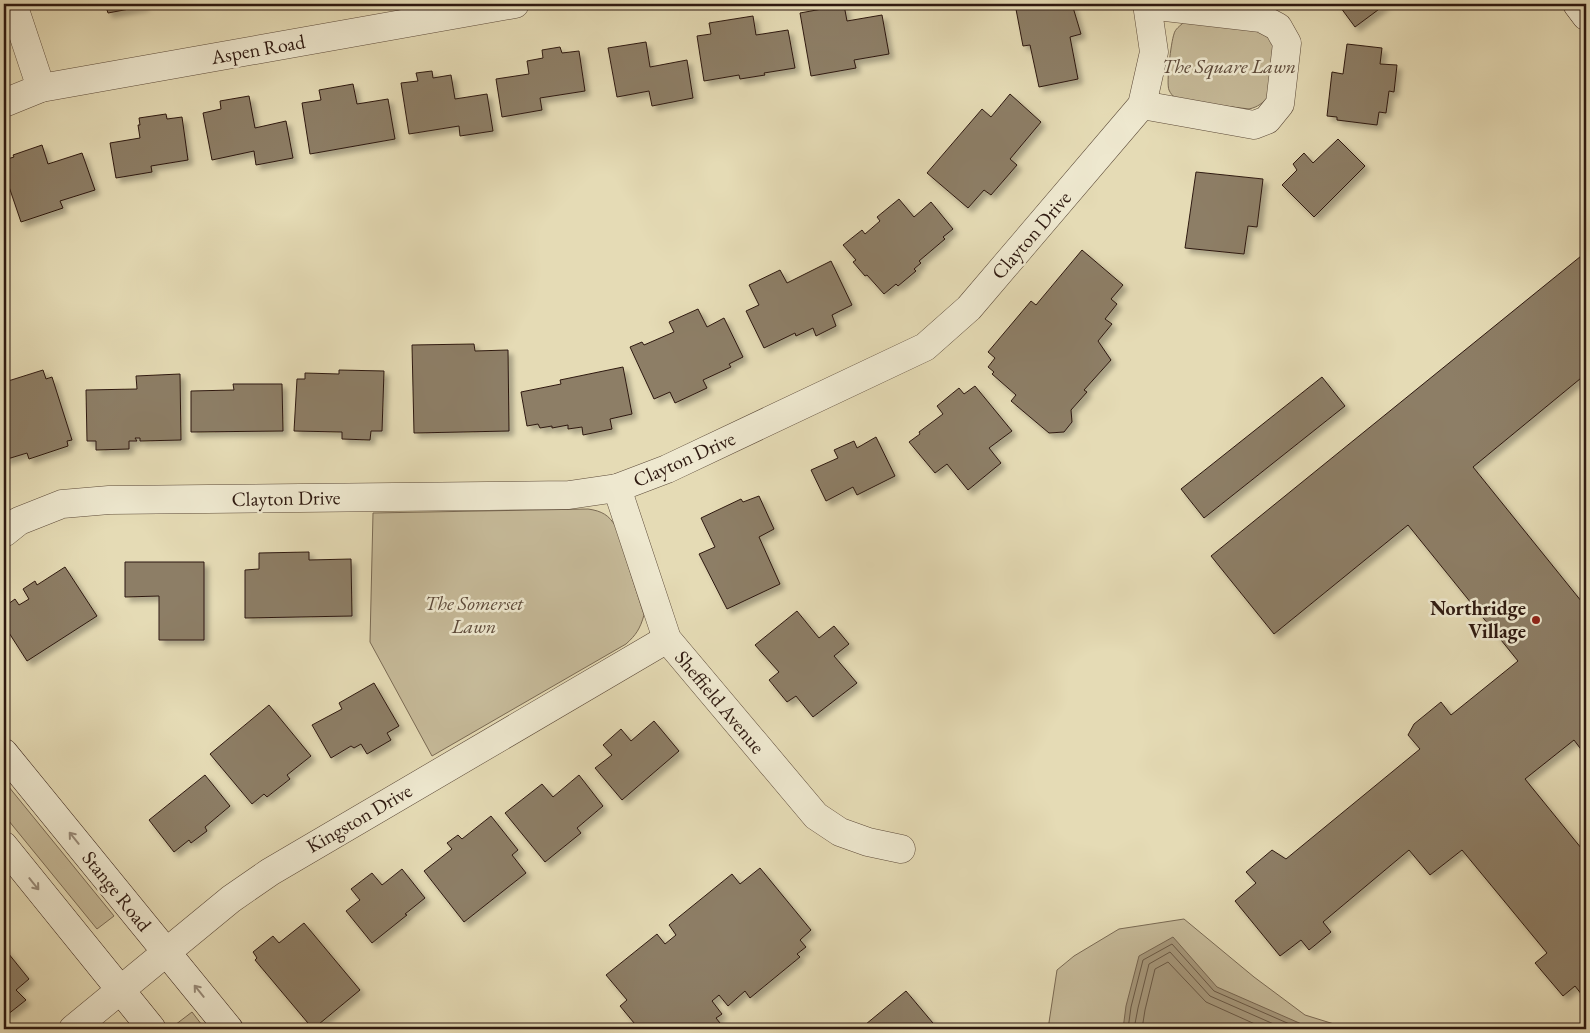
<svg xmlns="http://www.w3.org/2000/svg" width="1590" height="1033" viewBox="0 0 1590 1033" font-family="'EB Garamond',serif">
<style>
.green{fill:#c6ba99;stroke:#7a6a54}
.water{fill:#a7997d;stroke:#776651}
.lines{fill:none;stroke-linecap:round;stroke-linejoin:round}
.shore{stroke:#6a5946;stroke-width:1}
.building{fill:#8d7e66;stroke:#2e1910;filter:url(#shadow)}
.street-casing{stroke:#5c4a39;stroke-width:29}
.secondary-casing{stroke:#2e1910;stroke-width:29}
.street{stroke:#eee8cf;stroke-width:28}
.secondary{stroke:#eee8cf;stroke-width:28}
.oneway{stroke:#988b79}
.poi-dot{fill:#8f2418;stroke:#eee8cf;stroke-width:2}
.labels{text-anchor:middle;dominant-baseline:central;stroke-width:5;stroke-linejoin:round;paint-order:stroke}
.street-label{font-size:20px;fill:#2e1910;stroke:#eee8cf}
.park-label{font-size:20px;font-style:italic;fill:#5c4939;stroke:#eee8cf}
.poi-label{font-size:20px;font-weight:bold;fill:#2e1910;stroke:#eee8cf;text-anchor:end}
</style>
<defs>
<filter id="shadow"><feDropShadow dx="4.5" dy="4.5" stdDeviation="2.5" flood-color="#0004"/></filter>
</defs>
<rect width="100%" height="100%" fill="#e5dbb5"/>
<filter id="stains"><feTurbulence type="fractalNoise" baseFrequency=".004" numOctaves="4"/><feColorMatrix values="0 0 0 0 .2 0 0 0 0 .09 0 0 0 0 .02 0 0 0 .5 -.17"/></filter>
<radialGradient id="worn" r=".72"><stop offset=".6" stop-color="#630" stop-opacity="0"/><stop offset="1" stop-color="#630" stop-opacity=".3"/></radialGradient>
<g class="green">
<path d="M 1184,22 L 1263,29 L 1274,41 L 1269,96 C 1263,103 1258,107 1249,109 L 1184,101 C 1177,99 1172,97 1169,90 C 1166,83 1171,42 1174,34 C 1175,29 1180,26 1184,22 Z"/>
<path d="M 588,509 C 602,511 609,515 616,527 L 644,615 C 640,629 636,635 626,644 L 432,756 L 370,642 L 373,513 Z"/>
<polygon points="4,781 114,916 97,929 4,815"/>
<polygon points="1184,919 1254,977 1305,1015 1350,1029 1048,1029 1057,970 1074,956 1119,929"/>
<polygon points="192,1012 205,1029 179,1029 175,1025"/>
</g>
<polygon class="water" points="1173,937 1217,987 1313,1029 1123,1029 1126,1006 1139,956"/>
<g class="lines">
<g class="shore">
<polyline points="1128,1029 1131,1007 1143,960 1172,944 1214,991 1301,1029"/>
<polyline points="1134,1029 1138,1008 1149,964 1170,952 1210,996 1285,1029"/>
<polyline points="1142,1029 1145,1010 1155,969 1168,962 1206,1002 1266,1029"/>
</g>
</g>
<g class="building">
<polygon points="105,4 144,4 145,6 108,13"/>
<polygon points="1015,4 1072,4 1081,34 1070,37 1078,79 1039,87 1030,45 1023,46"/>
<polygon points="1338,4 1386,4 1355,27"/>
<polygon points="844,5 847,21 882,15 889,54 854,60 856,68 811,76 800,13"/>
<polygon points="753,16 756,35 788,30 795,68 764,73 765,75 740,79 739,75 704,81 697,36 711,34 709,23"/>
<polygon points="646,42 650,67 687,60 693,98 652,106 649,91 617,97 608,48"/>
<polygon points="1347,44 1382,48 1380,64 1397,65 1394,92 1389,91 1386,113 1379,112 1377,125 1337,120 1337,117 1327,116 1332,72 1343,74"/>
<polygon points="560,47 562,53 579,51 585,91 540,98 542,110 502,117 496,79 529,74 527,61 543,58 542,50"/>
<polygon points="432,71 433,78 451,75 455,99 487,94 493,131 460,136 459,126 409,134 401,83 418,81 416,73"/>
<polygon points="353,84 357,104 388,99 395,139 310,154 302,103 321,100 319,90"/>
<polygon points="1010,94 1041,122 1010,159 1017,165 991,195 984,190 968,208 927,173 982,109 991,117"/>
<polygon points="249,96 255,128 286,121 293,158 256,165 254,151 212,160 203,113 221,109 220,101"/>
<polygon points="166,114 167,119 182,117 188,160 151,166 152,172 116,178 110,143 140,138 138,125 140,125 139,118"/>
<polygon points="1338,139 1365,166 1314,217 1282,185 1297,170 1293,164 1304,153 1313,163"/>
<polygon points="42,145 48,164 82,153 95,190 60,201 63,208 21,222 4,172 4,160 14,157 13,155"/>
<polygon points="1196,172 1263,179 1257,227 1248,226 1244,254 1185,248"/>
<polygon points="899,199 914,217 931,202 953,229 943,237 945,239 919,261 921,263 914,269 916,271 898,286 896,284 884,294 867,275 865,276 853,262 856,260 843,245 862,230 865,234 880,221 877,217"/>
<polygon points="1082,250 1123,285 1111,299 1117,304 1105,319 1112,324 1098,341 1111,360 1084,390 1087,392 1071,410 1072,422 1064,432 1049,433 1011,401 1016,395 992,374 994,372 988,367 995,358 988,352 1031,301 1036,305"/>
<polygon points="1586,252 1586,374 1473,467 1586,607 1586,756 1574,740 1525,779 1586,854 1586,1000 1575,986 1563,996 1535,963 1547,953 1462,850 1430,875 1409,850 1323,922 1331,932 1309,950 1301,940 1280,956 1235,901 1256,883 1246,872 1272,850 1286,859 1420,749 1408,735 1414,724 1441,702 1451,715 1518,661 1408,525 1274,634 1211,556"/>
<polygon points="831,261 852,305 832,315 836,326 816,336 813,328 796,336 795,333 764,348 746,311 759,305 749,285 780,270 787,283"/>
<polygon points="698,309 707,327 724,318 743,357 729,364 731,367 703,380 707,388 675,403 670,392 654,399 630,347 642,342 644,345 674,332 669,322"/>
<polygon points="474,344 475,351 508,350 509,431 414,433 412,345"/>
<polygon points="623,367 632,414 610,419 612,429 583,435 582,427 568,429 568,425 552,428 552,426 540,428 538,424 527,426 521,392 561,384 560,380"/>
<polygon points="43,370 46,379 52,377 72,440 67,441 68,446 29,459 27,453 4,460 4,389 7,388 5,382"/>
<polygon points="339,370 384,371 382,431 371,431 370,440 342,439 342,432 294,431 297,379 305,379 305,373 339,374"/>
<polygon points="180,374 181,440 140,441 140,438 135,438 137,441 129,441 129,449 96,450 96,441 87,441 86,390 137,389 136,376"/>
<polygon points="1322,377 1345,406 1204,518 1181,489"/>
<polygon points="233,384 282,384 283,431 191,432 191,391 234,390"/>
<polygon points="975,386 1012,431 989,448 1001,463 968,490 947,464 935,473 909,442 920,434 919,432 943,414 937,406 959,388 964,394"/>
<polygon points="876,437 895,476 857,495 853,487 826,501 811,470 838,458 834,450 854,441 857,448"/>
<polygon points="759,496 774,529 759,537 780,584 727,609 699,554 715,547 701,518 741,499 743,502"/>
<polygon points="309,552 309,560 351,559 352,616 245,618 245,570 259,569 259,553"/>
<polygon points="125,562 204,562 204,640 159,640 159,596 125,597"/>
<polygon points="65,567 97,616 27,661 4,625 4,607 15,599 19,605 29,599 23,589 35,581 37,585"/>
<polygon points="797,611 819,638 834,626 849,644 834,656 857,683 813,717 796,696 787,702 769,680 779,672 755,645"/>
<polygon points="374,683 399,726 387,733 391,740 367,754 361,744 354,748 351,746 331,758 312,725 342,709 339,703"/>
<polygon points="269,705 311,756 287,775 290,779 267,797 264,794 252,804 210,754"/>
<polygon points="654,721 679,751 622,800 595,768 612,755 603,745 621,729 631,741"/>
<polygon points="205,775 230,806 205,827 207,831 191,843 189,840 174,852 149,820"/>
<polygon points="579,775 603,806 577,828 581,833 545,862 505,813 542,784 553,797"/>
<polygon points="491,816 518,850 512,855 526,873 464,922 424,871 452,849 447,843 458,835 462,839"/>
<polygon points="760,868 811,930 800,940 806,947 797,954 800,957 750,998 745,991 728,1006 719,995 712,1001 722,1014 716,1018 720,1023 713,1029 639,1029 620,1006 627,1000 606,975 657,934 665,944 676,935 669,925 732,874 740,884"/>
<polygon points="402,869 425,898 405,914 407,915 372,943 346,911 360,900 351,889 372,873 382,885"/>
<polygon points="304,923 360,990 313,1029 255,960 257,958 253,952 273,936 279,943"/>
<polygon points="4,948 29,979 16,990 26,1000 7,1015 4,1012"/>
<polygon points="906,991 938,1029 860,1029"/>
</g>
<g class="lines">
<defs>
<g id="street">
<polyline points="13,4 41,88"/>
<polyline points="4,103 41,88 515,4"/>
<polyline points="1142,105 1254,125 1267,120 1280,104 1287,43 1278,27 1261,18 1148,5"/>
<polyline points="617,488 667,639 816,816 840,832 868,842 901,849"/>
<polyline points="4,533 19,521 62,504 109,500 569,495 617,488 667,469 925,347 969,308 1142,105 1154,52 1147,4"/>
<polyline points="73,1029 231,899 270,872 667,639"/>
</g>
<g id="secondary">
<polyline points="1577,4 1586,16"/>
<polyline points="4,753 229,1029"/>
<polyline points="4,846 152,1029"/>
</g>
</defs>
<use href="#street" class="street-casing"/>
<use href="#secondary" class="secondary-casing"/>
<use href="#street" class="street"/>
<use href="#secondary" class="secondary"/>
</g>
<defs><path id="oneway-shaft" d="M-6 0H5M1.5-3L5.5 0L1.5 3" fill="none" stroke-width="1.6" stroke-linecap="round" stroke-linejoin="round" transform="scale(1.25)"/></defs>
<g class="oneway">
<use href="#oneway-shaft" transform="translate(74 838) rotate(-129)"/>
<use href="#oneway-shaft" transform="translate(34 884) rotate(51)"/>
<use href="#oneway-shaft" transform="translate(199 991) rotate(-129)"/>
</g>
<circle class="poi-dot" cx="1536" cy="620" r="5"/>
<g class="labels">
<g class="street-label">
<text transform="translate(258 49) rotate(-10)">Aspen Road</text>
<text transform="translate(1031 235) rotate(-49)">Clayton Drive</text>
<text transform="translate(684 459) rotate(-24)">Clayton Drive</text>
<text transform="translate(286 498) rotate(-1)">Clayton Drive</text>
<text transform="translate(720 702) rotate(50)">Sheffield Avenue</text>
<text transform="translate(359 818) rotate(-30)">Kingston Drive</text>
<text transform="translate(117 891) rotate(51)">Stange Road</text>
</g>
<g class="park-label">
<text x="1229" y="66">The Square Lawn</text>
<text x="474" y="603">The Somerset<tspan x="474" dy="23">Lawn</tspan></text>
</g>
<g class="poi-label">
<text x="1526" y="608">Northridge<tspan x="1526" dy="23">Village</tspan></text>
</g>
</g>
<rect width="1590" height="1033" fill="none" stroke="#e5dbb5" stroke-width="20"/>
<rect x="5" y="5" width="1580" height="1023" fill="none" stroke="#2e1910" stroke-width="2.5"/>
<rect x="10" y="10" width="1570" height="1013" fill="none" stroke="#2e1910"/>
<rect width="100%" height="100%" filter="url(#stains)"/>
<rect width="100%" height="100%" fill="url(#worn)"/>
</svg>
